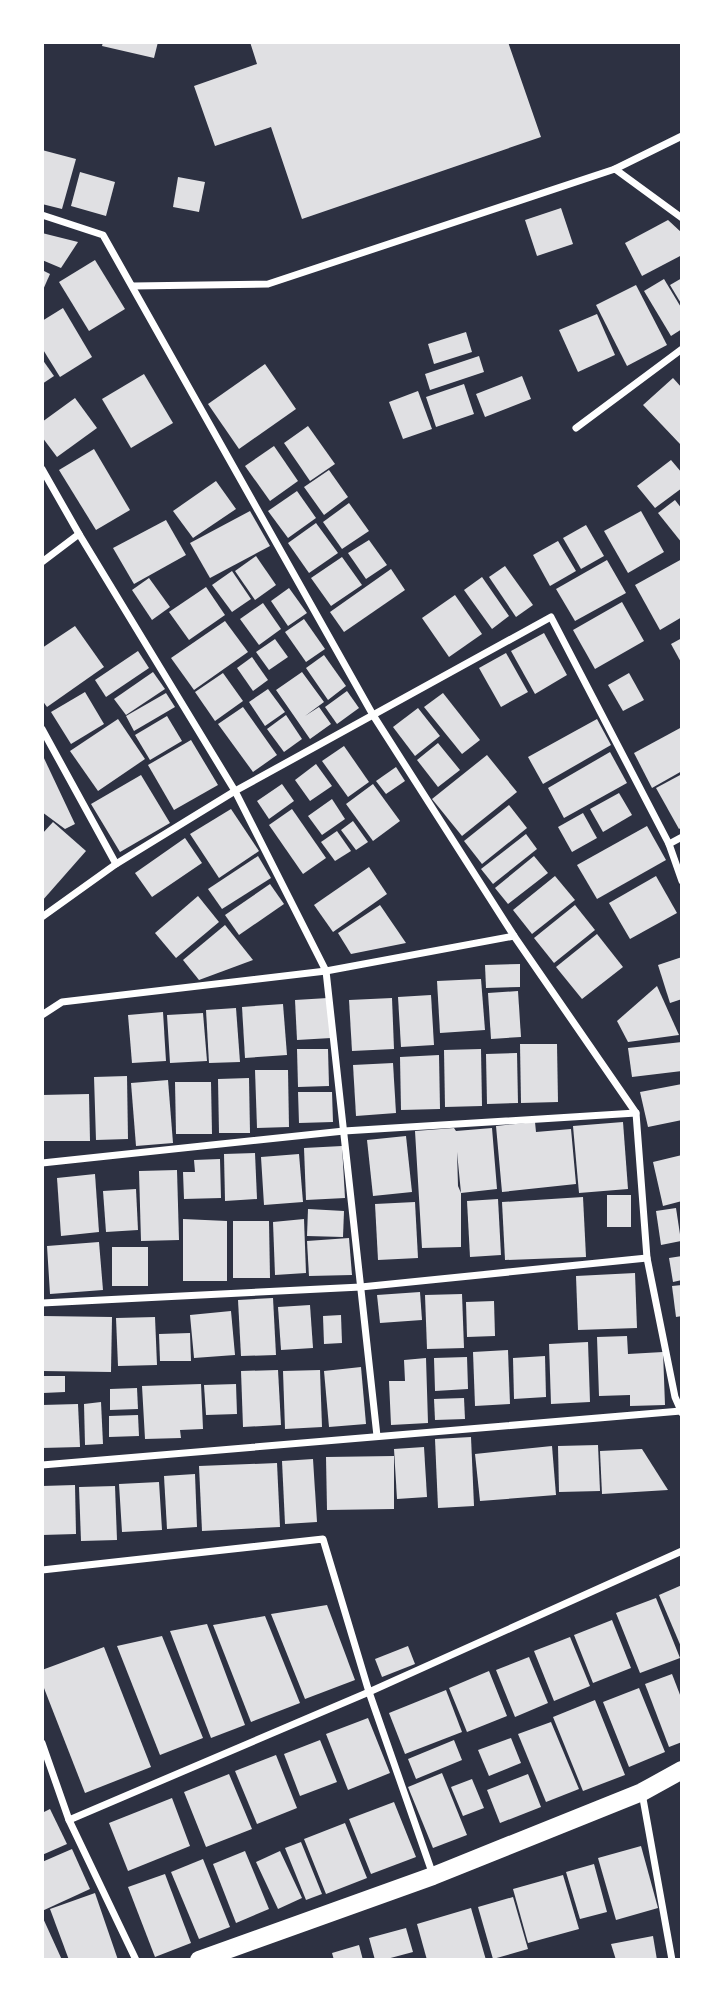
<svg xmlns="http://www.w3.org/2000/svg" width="724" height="2002" viewBox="0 0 724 2002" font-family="Montserrat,sans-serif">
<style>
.building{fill:#e0e0e3}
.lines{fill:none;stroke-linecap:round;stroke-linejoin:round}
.minor{stroke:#fff;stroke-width:7}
.primary{stroke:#fff;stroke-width:18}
</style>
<rect width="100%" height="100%" fill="#2d3142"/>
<g class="building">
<polygon points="103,42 158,42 154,58 102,46"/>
<polygon points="250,42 508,42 541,137 302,219 271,127 215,146 194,86 257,64"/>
<polygon points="42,150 76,159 62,209 42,204"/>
<polygon points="80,172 115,182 106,216 71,206"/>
<polygon points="178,177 205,182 199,212 173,207"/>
<polygon points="561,208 573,244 537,256 525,220"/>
<polygon points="668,220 682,233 682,255 642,276 625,243"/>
<polygon points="42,233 78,242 61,268 42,260"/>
<polygon points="95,260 125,309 89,331 59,282"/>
<polygon points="42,270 50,274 42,292"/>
<polygon points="682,278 682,305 670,285"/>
<polygon points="664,279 682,309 682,329 671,336 644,291"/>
<polygon points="636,285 667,345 627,366 596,305"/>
<polygon points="63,308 92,357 60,377 42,348 42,321"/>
<polygon points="597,314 615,355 578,372 559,330"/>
<polygon points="466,332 472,352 434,364 428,344"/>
<polygon points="479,356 484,372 430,390 425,374"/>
<polygon points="42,359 54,376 42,384"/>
<polygon points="265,364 296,409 239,449 208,404"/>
<polygon points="144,374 173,423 131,448 102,399"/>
<polygon points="522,376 531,399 485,417 476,394"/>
<polygon points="673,378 682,388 682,442 680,444 643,405"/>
<polygon points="464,384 474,414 436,427 426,397"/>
<polygon points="418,391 432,429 403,439 389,402"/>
<polygon points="75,398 97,428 57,457 42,437 42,422"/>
<polygon points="308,426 335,464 310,481 284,443"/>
<polygon points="274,446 298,481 270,501 245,466"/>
<polygon points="94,449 130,510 96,530 59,470"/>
<polygon points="671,460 682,473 682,488 655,508 637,486"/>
<polygon points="329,470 348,497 324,515 304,487"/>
<polygon points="216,481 236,509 193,538 173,511"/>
<polygon points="297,491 316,518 288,538 268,511"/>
<polygon points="675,500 682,509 682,543 658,513"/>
<polygon points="349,503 369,531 342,549 323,522"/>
<polygon points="250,511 270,546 210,578 190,543"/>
<polygon points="641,511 664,552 628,573 604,531"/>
<polygon points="166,520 186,555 134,584 113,548"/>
<polygon points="316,523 338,553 309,573 288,543"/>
<polygon points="586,525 604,556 581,569 563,538"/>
<polygon points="369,540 387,565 366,579 348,553"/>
<polygon points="558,541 576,571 550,586 533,555"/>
<polygon points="256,556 276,585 255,600 235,571"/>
<polygon points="342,557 362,585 331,606 311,578"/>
<polygon points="682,559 682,617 660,630 635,585"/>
<polygon points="607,560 626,593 575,621 556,589"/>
<polygon points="505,566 533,605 516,617 489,577"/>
<polygon points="391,569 405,590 344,632 330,612"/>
<polygon points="232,571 251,599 232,612 212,585"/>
<polygon points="482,577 509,616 492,629 464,590"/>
<polygon points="149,578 170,607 152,620 132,590"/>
<polygon points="206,587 225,615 189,640 169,612"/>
<polygon points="289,588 307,613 288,626 271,601"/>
<polygon points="455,595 482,634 449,657 422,618"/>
<polygon points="622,602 644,641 595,669 573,630"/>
<polygon points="263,603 281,629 259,645 240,619"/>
<polygon points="304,619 325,649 306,662 285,632"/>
<polygon points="225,621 248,652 194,690 171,658"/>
<polygon points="75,626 104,667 47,707 42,700 42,648"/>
<polygon points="544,633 567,675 535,694 511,651"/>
<polygon points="682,638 682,664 671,644"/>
<polygon points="275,639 288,657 269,670 256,652"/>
<polygon points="138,651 149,668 106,697 95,680"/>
<polygon points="506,653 528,692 501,707 479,668"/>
<polygon points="324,655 346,686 328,700 306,668"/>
<polygon points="252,657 268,680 253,691 237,668"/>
<polygon points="153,672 165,689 126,715 114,699"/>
<polygon points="302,672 324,702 305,716 319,707 331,724 310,739 276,690"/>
<polygon points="223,673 243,701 215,721 195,692"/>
<polygon points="629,673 644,700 623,711 608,685"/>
<polygon points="268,689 285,712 265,726 249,702"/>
<polygon points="347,691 359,708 337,724 325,707"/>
<polygon points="85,692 104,724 71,744 51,712"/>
<polygon points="166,693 175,707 134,731 126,716"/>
<polygon points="443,693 480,740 462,754 424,707"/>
<polygon points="243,707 277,755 253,772 218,724"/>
<polygon points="418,708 440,736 415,756 393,727"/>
<polygon points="286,715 302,739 284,752 267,729"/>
<polygon points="167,716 182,741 150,760 135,735"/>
<polygon points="118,719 145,759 98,791 70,751"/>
<polygon points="597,719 611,745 543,784 528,757"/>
<polygon points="682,727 682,771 652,788 634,753"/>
<polygon points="191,740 218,785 174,810 148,765"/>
<polygon points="438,743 460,770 438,787 417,760"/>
<polygon points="344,746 369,782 348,797 322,761"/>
<polygon points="610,752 627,783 564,818 548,788"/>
<polygon points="42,754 75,824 65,829 42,812"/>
<polygon points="487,755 517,792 462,836 432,799"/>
<polygon points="316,764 332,786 310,801 295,780"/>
<polygon points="396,767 405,781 386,794 376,781"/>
<polygon points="682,774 682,827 679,829 656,788"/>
<polygon points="141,775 170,823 120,852 91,804"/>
<polygon points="282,784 294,801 269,819 257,801"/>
<polygon points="373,784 400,821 373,841 346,804"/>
<polygon points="619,793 632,815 603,832 590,809"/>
<polygon points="332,799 345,819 322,835 308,816"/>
<polygon points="509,805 527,828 482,864 464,841"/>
<polygon points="231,809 259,851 219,878 190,834"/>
<polygon points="292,809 326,858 303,874 269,825"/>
<polygon points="583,813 597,838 572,852 558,827"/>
<polygon points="353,821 368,842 356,850 341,830"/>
<polygon points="53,822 86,851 42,901 42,834"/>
<polygon points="647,826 666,860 597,899 577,865"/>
<polygon points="337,831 351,851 335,861 321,842"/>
<polygon points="526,834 537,849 493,884 481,869"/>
<polygon points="185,838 202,863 152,897 135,873"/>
<polygon points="258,856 271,878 222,909 208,889"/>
<polygon points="534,856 548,873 508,904 495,888"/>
<polygon points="369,867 387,894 333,932 314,905"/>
<polygon points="555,876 575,900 532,934 513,910"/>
<polygon points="656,876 677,913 630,939 609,903"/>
<polygon points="270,884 284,904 239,935 225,915"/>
<polygon points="198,896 219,922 176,958 155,933"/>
<polygon points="380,905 406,943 351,954 338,933"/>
<polygon points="575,905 595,930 554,963 534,938"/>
<polygon points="225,925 253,960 199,980 183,960"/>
<polygon points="597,934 623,967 582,999 556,967"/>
<polygon points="682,957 682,999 670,1003 658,965"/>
<polygon points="520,964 520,987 486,988 485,965"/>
<polygon points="481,979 485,1030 440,1033 437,981"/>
<polygon points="657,986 679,1035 628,1042 617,1021"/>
<polygon points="518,991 521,1037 491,1039 488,993"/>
<polygon points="431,995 434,1045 401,1047 398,997"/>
<polygon points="328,998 331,1038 297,1040 295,1000"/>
<polygon points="392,998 394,1049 352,1051 349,1000"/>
<polygon points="283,1004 287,1055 245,1058 242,1007"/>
<polygon points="236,1008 240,1062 209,1063 206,1010"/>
<polygon points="163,1012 166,1061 132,1063 128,1015"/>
<polygon points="203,1013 207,1061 170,1063 167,1015"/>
<polygon points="682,1042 682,1071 632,1077 628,1048"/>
<polygon points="520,1044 557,1044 558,1102 521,1103"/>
<polygon points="297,1049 328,1049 329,1086 298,1087"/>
<polygon points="481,1049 482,1106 445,1107 444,1050"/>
<polygon points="517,1053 518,1103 487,1104 486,1054"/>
<polygon points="439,1055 440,1109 401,1110 400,1057"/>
<polygon points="393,1063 396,1113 356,1116 353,1065"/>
<polygon points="255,1070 288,1070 289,1127 257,1128"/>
<polygon points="127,1076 128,1139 96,1140 94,1077"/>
<polygon points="249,1078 250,1133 219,1133 218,1079"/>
<polygon points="168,1080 173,1143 136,1146 131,1083"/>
<polygon points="175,1082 211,1082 212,1134 176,1134"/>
<polygon points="682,1084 682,1120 648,1127 640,1092"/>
<polygon points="298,1092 332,1092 333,1122 299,1123"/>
<polygon points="89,1094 90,1141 42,1141 42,1095"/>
<polygon points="535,1122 536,1132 571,1129 576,1184 502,1192 496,1126"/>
<polygon points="623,1122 628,1189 579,1193 573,1126"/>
<polygon points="454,1128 456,1131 492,1128 497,1189 461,1193 457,1152 458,1186 461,1193 461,1247 422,1248 415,1131"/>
<polygon points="406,1136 412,1192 373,1196 367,1140"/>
<polygon points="342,1146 345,1198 306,1200 304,1148"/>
<polygon points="255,1153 257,1199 225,1201 224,1154"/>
<polygon points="299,1154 303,1202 264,1205 261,1157"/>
<polygon points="682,1155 682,1201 663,1206 653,1162"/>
<polygon points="220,1159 221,1198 184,1199 183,1172 195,1172 194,1160"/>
<polygon points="177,1170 179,1240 141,1241 139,1171"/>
<polygon points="95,1174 99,1232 61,1236 57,1178"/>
<polygon points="136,1189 138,1230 106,1232 103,1191"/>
<rect x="607" y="1195" width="24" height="32"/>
<polygon points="583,1197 586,1257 505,1260 502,1202"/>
<polygon points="498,1199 501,1255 470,1257 467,1201"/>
<polygon points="415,1202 418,1258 378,1260 375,1204"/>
<polygon points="676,1208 681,1241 661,1245 656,1211"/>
<polygon points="308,1209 344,1211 343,1237 307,1236"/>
<polygon points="183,1219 227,1221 227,1281 183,1281"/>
<polygon points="304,1219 306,1273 275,1275 273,1222"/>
<polygon points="233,1221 269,1221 270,1278 233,1278"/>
<polygon points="349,1238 352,1275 309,1276 307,1241"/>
<polygon points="99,1242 103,1290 50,1294 47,1246"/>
<rect x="112" y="1247" width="36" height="39"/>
<polygon points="682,1256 682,1280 673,1282 669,1258"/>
<polygon points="635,1273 637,1328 578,1330 576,1276"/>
<polygon points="682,1285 682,1316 676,1317 672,1286"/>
<polygon points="420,1292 422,1320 380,1323 377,1295"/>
<polygon points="462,1294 464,1348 427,1349 425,1295"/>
<polygon points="273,1298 276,1355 241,1356 238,1300"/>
<polygon points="494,1301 495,1336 467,1337 466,1302"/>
<polygon points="310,1305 313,1348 281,1350 278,1307"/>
<polygon points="231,1311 235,1355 194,1358 190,1315"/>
<polygon points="341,1315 342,1343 324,1344 323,1316"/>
<polygon points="43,1316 112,1317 111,1372 42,1371"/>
<polygon points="155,1317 157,1365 118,1366 116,1318"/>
<polygon points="190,1333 191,1361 160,1361 159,1334"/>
<polygon points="627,1336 628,1354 663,1352 665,1405 630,1406 630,1395 599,1396 597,1337"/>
<polygon points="588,1342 590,1402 551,1404 549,1344"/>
<polygon points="508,1350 510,1404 475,1406 473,1352"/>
<polygon points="545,1356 546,1397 514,1399 513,1358"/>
<polygon points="467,1357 468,1389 435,1391 434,1358"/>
<polygon points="426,1358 428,1423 391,1425 389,1381 405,1381 404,1360"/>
<polygon points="361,1367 366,1424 329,1427 324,1371"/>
<polygon points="278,1370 281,1425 243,1427 241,1371"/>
<polygon points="320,1370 322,1427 285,1429 283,1371"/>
<polygon points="42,1376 65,1376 65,1392 43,1393"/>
<polygon points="201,1384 203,1429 180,1430 181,1438 145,1439 142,1386"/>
<polygon points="236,1384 237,1414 206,1415 204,1385"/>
<polygon points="137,1388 138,1409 110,1410 110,1389"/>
<polygon points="464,1398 465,1419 435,1420 434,1399"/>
<polygon points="101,1402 103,1444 85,1445 84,1404"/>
<polygon points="78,1404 80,1447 42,1448 42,1405"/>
<polygon points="138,1415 139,1436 109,1437 109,1416"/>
<polygon points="471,1437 474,1506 438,1508 435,1439"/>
<polygon points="598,1445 600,1491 559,1492 558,1446"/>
<polygon points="552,1446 556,1495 480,1501 475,1454"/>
<polygon points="424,1447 427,1497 397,1499 394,1449"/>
<polygon points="642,1449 668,1490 602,1494 600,1451"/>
<polygon points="394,1456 394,1509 327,1510 326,1457"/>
<polygon points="313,1459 317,1522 285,1524 282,1461"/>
<polygon points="277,1463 280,1527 202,1531 199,1466"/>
<polygon points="195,1474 197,1527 167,1529 164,1476"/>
<polygon points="159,1482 162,1530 122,1532 119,1484"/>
<polygon points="75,1485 76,1534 42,1535 42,1486"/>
<polygon points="115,1486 117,1540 81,1541 79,1487"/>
<polygon points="682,1585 682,1649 659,1595"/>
<polygon points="656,1598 680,1658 640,1673 616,1613"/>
<polygon points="327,1605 355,1680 305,1699 271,1614"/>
<polygon points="265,1616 300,1703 251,1722 213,1625"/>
<polygon points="612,1620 631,1668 593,1683 574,1635"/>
<polygon points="207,1624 245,1725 211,1738 170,1631"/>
<polygon points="162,1636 203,1738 160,1755 117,1646"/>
<polygon points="570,1637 590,1686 554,1701 534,1651"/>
<polygon points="408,1646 415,1664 382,1677 375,1659"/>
<polygon points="104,1647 151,1767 85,1793 42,1683 42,1670"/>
<polygon points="529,1657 548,1703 515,1717 496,1670"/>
<polygon points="489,1671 507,1716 467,1732 449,1688"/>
<polygon points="672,1674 682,1700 682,1742 669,1747 645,1684"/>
<polygon points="639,1688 665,1752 629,1767 603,1702"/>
<polygon points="446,1690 462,1732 405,1754 389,1713"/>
<polygon points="595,1700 625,1775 583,1791 553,1717"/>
<polygon points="368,1718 390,1773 348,1790 326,1734"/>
<polygon points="551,1722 579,1789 546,1802 518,1734"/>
<polygon points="511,1738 521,1763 489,1776 478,1750"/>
<polygon points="320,1740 337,1782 300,1796 284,1754"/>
<polygon points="454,1740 462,1760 416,1779 408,1759"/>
<polygon points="276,1755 297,1808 257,1824 235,1771"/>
<polygon points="442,1773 467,1835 433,1848 408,1787"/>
<polygon points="229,1774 252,1829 206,1847 184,1792"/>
<polygon points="528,1774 541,1807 500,1823 487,1790"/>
<polygon points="472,1779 484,1808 463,1816 451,1787"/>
<polygon points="172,1798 190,1846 128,1871 109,1823"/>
<polygon points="394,1802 416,1857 371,1874 349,1819"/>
<polygon points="50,1809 67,1844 42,1855 42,1813"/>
<polygon points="345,1823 367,1878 326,1894 304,1839"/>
<polygon points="301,1842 322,1894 306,1900 285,1848"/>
<polygon points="641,1846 658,1908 616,1920 598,1858"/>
<polygon points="72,1849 90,1889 42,1911 42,1862"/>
<polygon points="245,1851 269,1909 236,1923 213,1864"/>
<polygon points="280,1851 302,1898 278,1909 256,1862"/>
<polygon points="203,1859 230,1927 199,1939 171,1872"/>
<polygon points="594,1864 607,1912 580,1919 566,1872"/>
<polygon points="165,1874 191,1943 155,1957 128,1887"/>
<polygon points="563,1875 579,1929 528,1943 513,1889"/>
<polygon points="95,1893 118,1960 69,1960 50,1909"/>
<polygon points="513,1897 528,1949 493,1959 478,1907"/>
<polygon points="471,1908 486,1960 427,1960 417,1924"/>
<polygon points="42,1916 62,1960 42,1960"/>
<polygon points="406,1928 413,1952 383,1960 375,1960 369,1938"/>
<polygon points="653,1936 657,1960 616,1960 611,1944"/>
<polygon points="359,1945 363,1960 334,1960 332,1953"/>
</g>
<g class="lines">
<g class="minor">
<polyline points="615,169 682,136"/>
<polyline points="42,215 103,235 373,715 514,936 636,1113 647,1258 675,1397 682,1413"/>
<polyline points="133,286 268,284 615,169 682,218"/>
<polyline points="576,428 682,349"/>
<polyline points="42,469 79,534 235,791 326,971 377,1436"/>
<polyline points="42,562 79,534"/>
<polyline points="42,729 116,864"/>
<polyline points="669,844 682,837"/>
<polyline points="42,917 116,864 235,791 551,617 669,844 682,881"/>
<polyline points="42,1015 62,1002 326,971 514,936"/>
<polyline points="42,1163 344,1131 636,1113"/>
<polyline points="42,1303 361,1287 647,1258"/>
<polyline points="42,1465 681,1411"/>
<polyline points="42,1570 323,1539 369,1692 433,1875"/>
<polyline points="42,1743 69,1820 136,1960"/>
<polyline points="642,1793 672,1960"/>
<polyline points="69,1820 369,1692 682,1551"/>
</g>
<polyline class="primary" points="199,1960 433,1876 642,1792 682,1770"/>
</g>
<rect width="724" height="2002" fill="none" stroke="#ffffff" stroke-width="88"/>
</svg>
